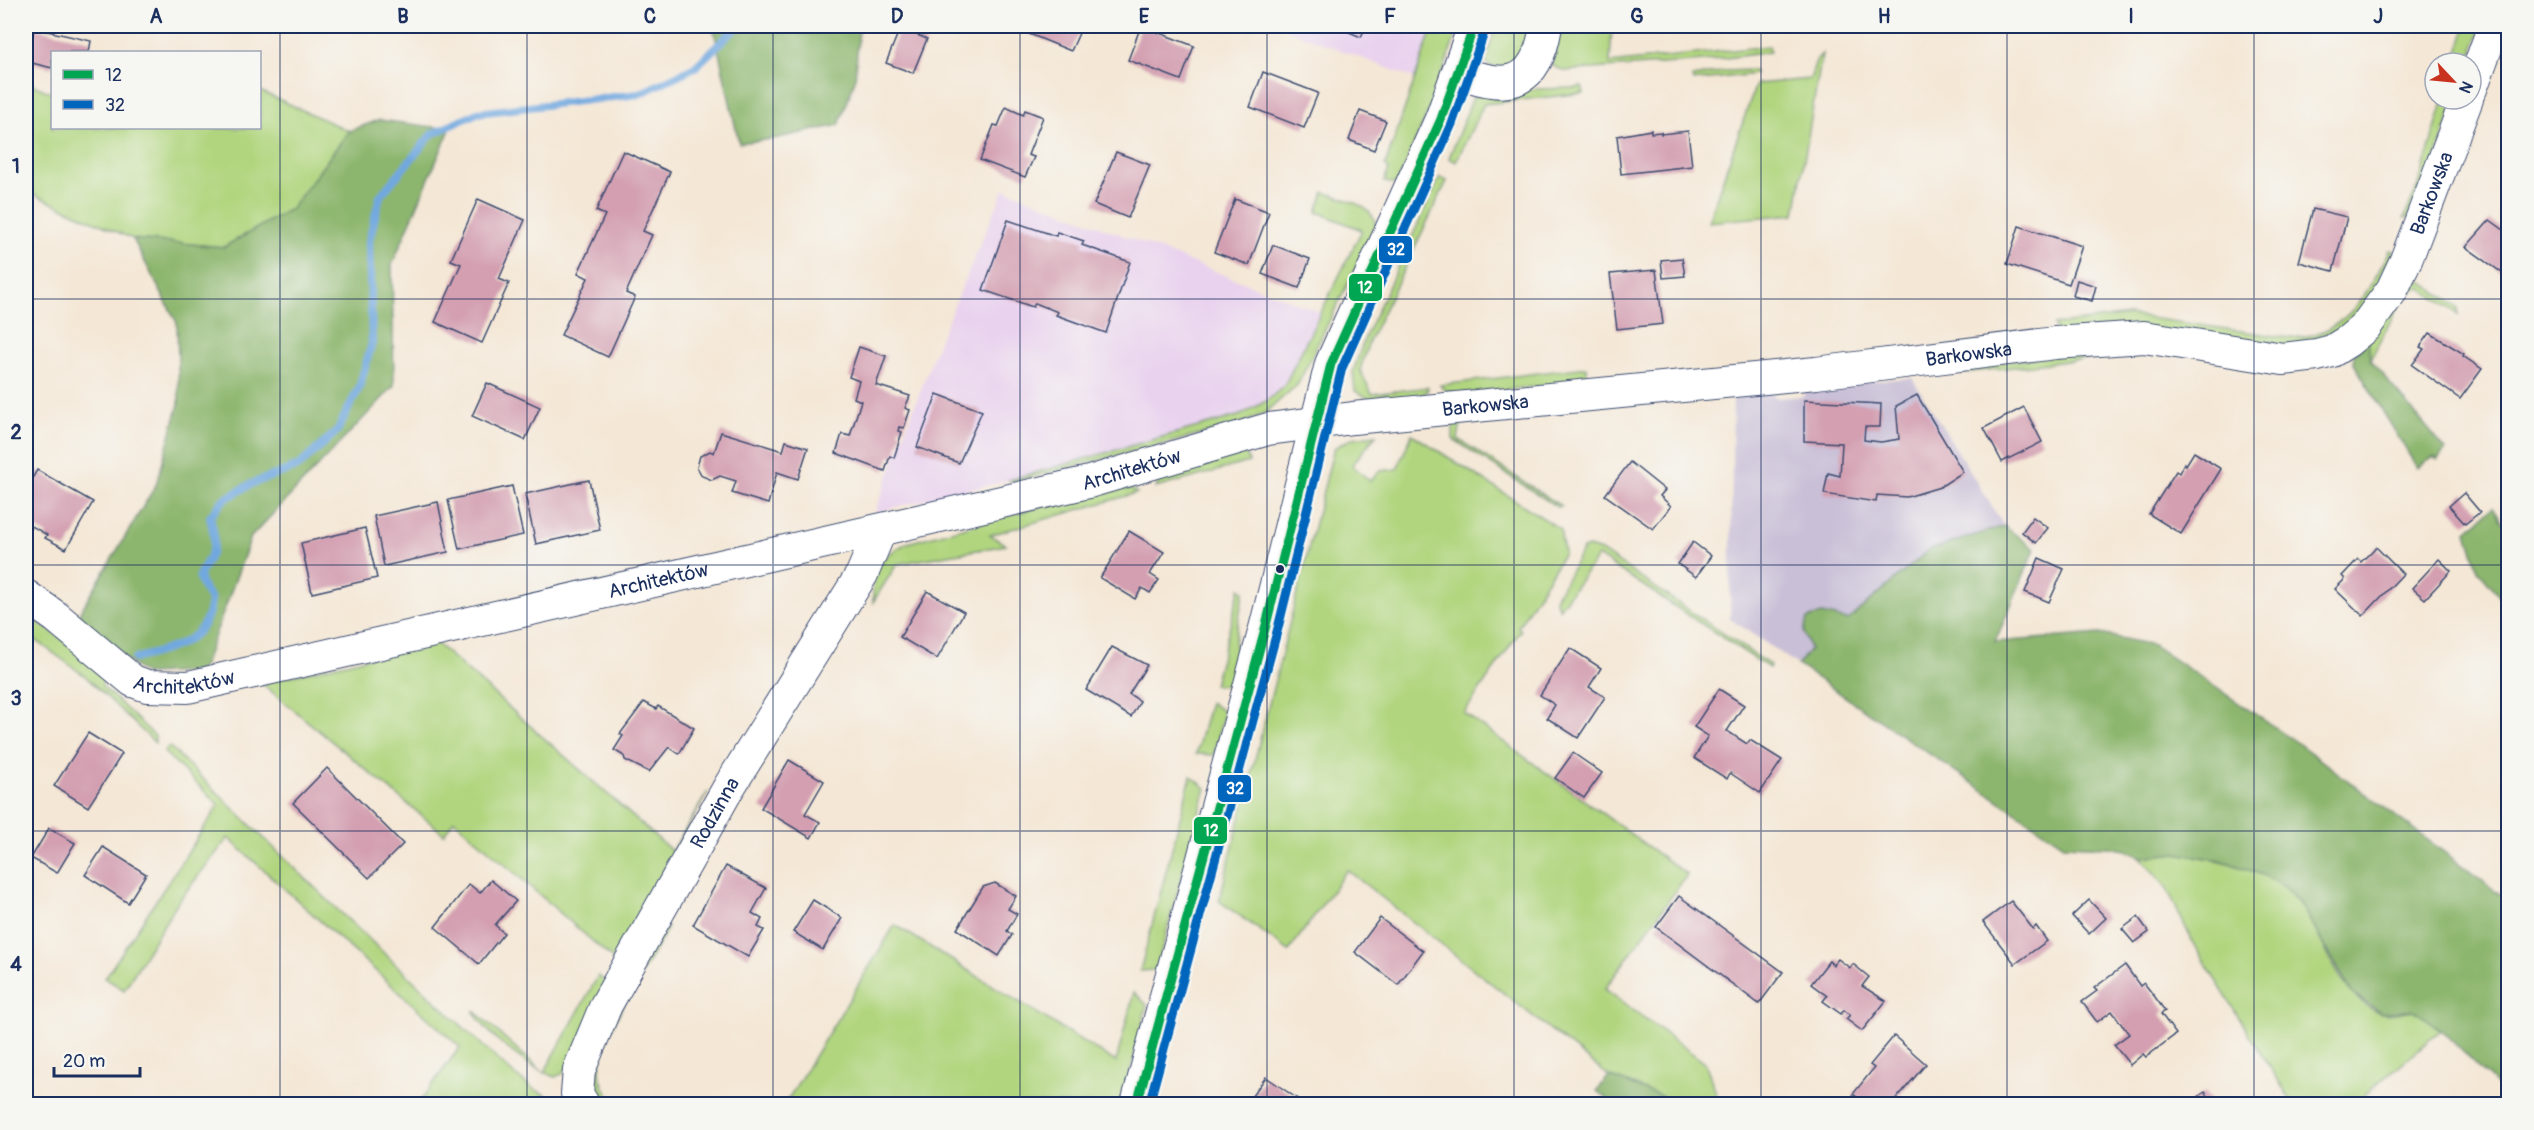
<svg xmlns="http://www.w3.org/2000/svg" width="2534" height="1130" viewBox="0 0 2534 1130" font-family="Pangolin,sans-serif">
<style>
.built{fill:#e9d2ee}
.industrial{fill:#c9bfd7}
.green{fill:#b0d57e;stroke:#66826e;stroke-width:1.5}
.forest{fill:#8cb66d;stroke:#547266;stroke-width:1.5}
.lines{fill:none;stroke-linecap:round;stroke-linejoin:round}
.stream{stroke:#71a8df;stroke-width:8}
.building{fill:#d39fb1}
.minor-casing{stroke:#3c4b70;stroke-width:34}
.minor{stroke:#fff;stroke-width:32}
.bus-1-casing{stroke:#f6f6f2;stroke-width:14}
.bus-2-casing{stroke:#f6f6f2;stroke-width:14}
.bus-1{stroke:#00a651;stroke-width:9}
.bus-2{stroke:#0065bd;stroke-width:9}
.grid{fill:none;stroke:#1b2f5e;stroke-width:1.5;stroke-opacity:0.55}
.bus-dot{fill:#1b2f5e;stroke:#f6f6f2;stroke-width:2}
.labels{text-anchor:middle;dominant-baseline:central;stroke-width:4.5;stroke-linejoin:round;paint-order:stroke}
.street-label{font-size:20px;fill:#1b2f5e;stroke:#f6f6f2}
.line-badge{stroke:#f6f6f2;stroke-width:2}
.badge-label{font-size:16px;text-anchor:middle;font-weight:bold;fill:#fff}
.neatline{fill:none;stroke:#1b2f5e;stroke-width:2}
.grid-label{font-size:20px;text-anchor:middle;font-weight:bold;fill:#1b2f5e}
</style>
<rect width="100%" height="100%" fill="#f6f6f2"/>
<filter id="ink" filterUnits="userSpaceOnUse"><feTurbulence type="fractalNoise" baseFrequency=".0167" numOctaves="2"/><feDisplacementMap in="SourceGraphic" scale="12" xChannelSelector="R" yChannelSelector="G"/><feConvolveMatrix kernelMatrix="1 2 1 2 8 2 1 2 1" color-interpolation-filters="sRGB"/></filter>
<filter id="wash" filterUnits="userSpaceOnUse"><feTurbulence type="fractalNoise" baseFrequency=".008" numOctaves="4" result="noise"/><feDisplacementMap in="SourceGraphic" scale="24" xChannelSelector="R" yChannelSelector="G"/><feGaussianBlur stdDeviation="1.35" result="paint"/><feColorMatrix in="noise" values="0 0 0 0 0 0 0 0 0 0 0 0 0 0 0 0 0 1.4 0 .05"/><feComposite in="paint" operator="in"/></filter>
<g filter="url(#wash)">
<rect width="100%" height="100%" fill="#f4e7d5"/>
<g class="built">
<polygon points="1278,26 1433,26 1416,79"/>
<polygon points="1004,189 1322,313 1284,386 1268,400 1241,415 1009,480 875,512 939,341"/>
</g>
<polygon class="industrial" points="1912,378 2004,526 1929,550 1848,620 1822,614 1804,633 1810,649 1798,665 1730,619 1733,394 1770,391 1777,398 1804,396 1803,385"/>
<g class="green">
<polygon points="1433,26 1459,26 1434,98 1397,184 1384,182 1389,169 1385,166"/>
<polygon points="1496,26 1534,26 1532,42 1510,69 1490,66 1485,61"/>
<polygon points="1558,26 1612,26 1610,63 1769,46 1770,52 1704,61 1564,71 1551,65 1555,55"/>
<polygon points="2466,26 2482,26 2468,63 2455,63"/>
<polygon points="1822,54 1795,214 1708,222 1756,84 1810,79 1817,59"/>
<polygon points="1754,70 1755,74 1693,81 1692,77 1726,71"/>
<polygon points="26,82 52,93 52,128 260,128 260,91 349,131 292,208 224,247 133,239 26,191"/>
<path d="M 1582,87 L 1584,93 L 1484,104 L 1456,162 L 1449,158 L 1473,97 C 1506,83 1547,92 1582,87 Z"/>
<polygon points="2444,99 2456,99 2415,218 2404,218 2418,187"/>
<polygon points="1440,177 1447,181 1370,339 1360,370 1372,394 1428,387 1427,392 1414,397 1373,401 1355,391 1353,372 1365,337"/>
<path d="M 1324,192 C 1342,199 1375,204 1376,227 L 1298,384 L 1265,413 L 1239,425 L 1011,482 L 1009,480 L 1241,415 L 1268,400 L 1284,386 L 1362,230 L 1317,212 Z"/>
<path d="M 2390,250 L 2400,254 L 2380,292 L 2339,332 L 2303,348 L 2056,333 L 2054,325 L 2128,315 L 2290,338 C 2346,337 2367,294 2390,250 Z"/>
<polygon points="2411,281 2421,281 2458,307 2458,314 2421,288 2406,292 2370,360 2368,338"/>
<polygon points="2109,348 2112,356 1951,374 1954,369"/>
<polygon points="1587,367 1587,382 1458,394 1443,389 1440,385"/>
<polygon points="1461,422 1458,439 1561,506 1557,507 1453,439 1453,423"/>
<polygon points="1412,434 1560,529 1564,553 1518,627 1521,630 1464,713 1687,875 1605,989 1705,1063 1720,1104 1681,1104 1609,1076 1347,870 1289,951 1219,901 1334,448 1352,438 1376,435 1352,465 1370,481 1380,471 1397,469"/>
<polygon points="1243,448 1249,462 1156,488 1161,475"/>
<path d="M 1113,487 L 1128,487 L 1137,493 L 990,535 L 1006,545 L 897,564 L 873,602 C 872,571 878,557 907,543 Z"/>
<polygon points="1589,547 1601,551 1770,665 1769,668 1598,556 1559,609 1555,599 1583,549"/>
<polygon points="1240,588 1244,591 1234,644 1240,652 1229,686 1214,685"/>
<polygon points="26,615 104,667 102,686 155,736 155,743 85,676 26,633"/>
<polygon points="435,642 672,851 708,792 614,960 454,820 444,834 261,683"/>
<polygon points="1210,702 1224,712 1214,755 1196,754"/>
<polygon points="169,746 339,911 510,1071 532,1088 563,1104 418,1104 460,1047 228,838 177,903 124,990 105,978 219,805 164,752"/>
<polygon points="1191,776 1206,788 1156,970 1140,971"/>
<path d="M 2176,853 C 2208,858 2259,865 2285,887 C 2322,918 2332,999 2382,1013 C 2390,1015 2405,1011 2414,1010 L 2441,1030 L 2354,1104 L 2293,1104 L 2195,947 L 2166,887 L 2141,857 Z"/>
<polygon points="895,925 1116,1062 1134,992 1147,1005 1122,1104 785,1104"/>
<path d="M 659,926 L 668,928 C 650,961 598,1038 600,1072 C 600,1085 608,1094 615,1104 L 596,1104 L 589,1076 Z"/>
<path d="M 598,976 L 608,983 L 564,1073 L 555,1077 C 527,1067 487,1036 473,1010 L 544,1073 Z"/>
</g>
<g class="forest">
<polygon points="713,26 859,26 855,80 839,125 773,139 739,143"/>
<polygon points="379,120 450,129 392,265 394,386 251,537 204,665 199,672 145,674 78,623 80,612 156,485 179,404 177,323 133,239 224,247 292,208 349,131"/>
<polygon points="2368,338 2370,360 2446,450 2437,460 2434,457 2417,468 2353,362 2354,355"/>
<polygon points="2493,507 2508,530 2508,606 2478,570 2467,531"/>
<polygon points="2004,526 2035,549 1995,642 2100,634 2153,645 2295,741 2508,900 2508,1097 2441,1030 2414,1010 2382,1013 2353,995 2301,905 2285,887 2263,875 2220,860 2176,853 2141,857 2125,850 2107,847 2064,845 1798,665 1810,649 1804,633 1807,619 1822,614 1848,620 1929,550"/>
<polygon points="1609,1076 1681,1104 1614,1104 1597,1091"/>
</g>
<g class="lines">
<path class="stream" d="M 135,659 C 171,648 208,643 211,599 C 189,570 204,575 212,551 C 216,539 213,529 210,517 L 223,500 L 251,484 L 299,466 L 337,431 L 359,388 L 372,343 L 369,241 L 380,196 L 432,134 L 477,113 L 639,94 L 695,67 L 738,26"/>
</g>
<g id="blocks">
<g class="building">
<polygon points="1029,26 1076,26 1075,29 1080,31 1071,51 1027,33"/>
<polygon points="1141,26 1194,46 1181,80 1128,60"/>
<polygon points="1335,26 1366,26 1361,37"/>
<polygon points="34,28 91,41 89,52 52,52 52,68 28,62"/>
<polygon points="900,28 927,39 913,73 886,63"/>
<polygon points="1263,72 1318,93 1304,128 1250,107"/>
<polygon points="1006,107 1023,115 1025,110 1043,117 1028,155 1034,157 1025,177 980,160 994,125 998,126"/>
<polygon points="1360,111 1386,121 1374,150 1349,140"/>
<polygon points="1651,130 1651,133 1661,132 1661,134 1688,131 1692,166 1621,174 1617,136"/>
<polygon points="623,151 670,172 643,231 652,235 626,293 635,297 608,357 561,335 588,278 578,273 605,215 596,211"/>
<polygon points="1116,152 1150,165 1128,218 1094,204"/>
<polygon points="478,199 525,220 499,279 509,283 482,343 435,322 461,264 451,260"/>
<polygon points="1235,199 1269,212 1249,265 1214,252"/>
<polygon points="2313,209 2347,217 2333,271 2299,262"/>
<polygon points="26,214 32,216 26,248"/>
<polygon points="1008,220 1056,236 1057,232 1084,241 1082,245 1130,262 1106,333 1056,315 1058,312 1035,303 1033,307 983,290"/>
<polygon points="2490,220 2508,233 2508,277 2466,247"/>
<polygon points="2019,226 2082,246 2069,284 2007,264"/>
<polygon points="1273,245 1310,259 1299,288 1262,274"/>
<polygon points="1682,258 1685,276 1663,278 1661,260"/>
<polygon points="1656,270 1663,324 1617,329 1610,274"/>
<polygon points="2077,280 2096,286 2092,301 2073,296"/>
<polygon points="2430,333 2464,354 2463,356 2482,369 2460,399 2412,365 2424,349 2420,347"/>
<polygon points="859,347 886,356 876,385 910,396 905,408 910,410 904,428 899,427 898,431 902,432 894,458 890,456 885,471 836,453 842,434 850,436 861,401 854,398 859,381 849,377"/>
<polygon points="487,383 540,407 525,440 472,416"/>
<polygon points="937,394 982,411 959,463 917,447"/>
<polygon points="1917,395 1963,472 1940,487 1907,497 1877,495 1876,502 1824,494 1828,473 1840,476 1842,443 1804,441 1804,400 1881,404 1880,427 1865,427 1864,440 1881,442 1899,439 1896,406"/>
<polygon points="2024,407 2042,442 2002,462 1984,428"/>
<polygon points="721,432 783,451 786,441 808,448 798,479 777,472 768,504 732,493 736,481 720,476 712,480 702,476 697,467 700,456 710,451 714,453"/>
<polygon points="2194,452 2221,469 2181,534 2149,514 2176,471 2179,473 2184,463 2186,465"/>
<polygon points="1630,462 1665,490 1660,496 1671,506 1653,529 1605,495"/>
<polygon points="37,470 93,502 66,549 45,538 47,535 32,526 31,529 26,526 26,489"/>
<polygon points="589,480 600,530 536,544 525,494"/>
<polygon points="512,486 523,535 459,549 448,500"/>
<polygon points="2464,493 2480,512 2465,524 2449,506"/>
<polygon points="438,502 448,552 384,566 374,516"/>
<polygon points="2033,517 2048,528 2036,543 2022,532"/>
<polygon points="365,528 377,578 312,593 301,543"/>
<polygon points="1129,531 1164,552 1150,574 1159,580 1150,593 1142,588 1135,599 1100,578"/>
<polygon points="1693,542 1711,556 1696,577 1678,564"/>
<polygon points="2376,547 2403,574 2363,616 2335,589 2345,579 2342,576 2358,559 2361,562"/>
<polygon points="2039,558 2064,569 2049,602 2025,592"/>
<polygon points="2439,559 2451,571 2425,599 2412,588"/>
<polygon points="927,591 964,612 937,659 900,637"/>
<polygon points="1112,647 1147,665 1129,694 1140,701 1131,717 1086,690"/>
<polygon points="1570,648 1601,668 1589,687 1605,697 1578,738 1547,718 1555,705 1540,695"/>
<polygon points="1719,689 1744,705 1727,731 1747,744 1750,740 1782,760 1760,793 1730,773 1727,779 1694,758 1708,736 1694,727"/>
<polygon points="644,702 656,709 658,706 694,728 679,754 669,747 649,772 625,760 624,756 614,750 623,736 620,734"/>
<polygon points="88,733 122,754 88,807 54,786"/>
<polygon points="1573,753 1602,773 1584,798 1555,778"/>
<polygon points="789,760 824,781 805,814 820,822 811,838 761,808"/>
<polygon points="327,768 403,844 369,878 293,803"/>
<polygon points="49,828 75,843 57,873 31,858"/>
<polygon points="103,847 146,874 128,903 85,875"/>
<polygon points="726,866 766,888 752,913 762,919 758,927 764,930 748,957 693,925"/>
<polygon points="491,880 516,901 495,925 504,933 479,964 435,927 469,884 480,893"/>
<polygon points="995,883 1016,896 1008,909 1017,914 1007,931 1012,935 999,956 957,929 983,887"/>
<polygon points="1679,896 1783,972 1759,1004 1656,927"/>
<polygon points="813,900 842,918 823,950 793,932"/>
<polygon points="2089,900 2106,918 2089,934 2072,916"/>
<polygon points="2011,901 2033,929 2036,926 2047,941 2015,964 1983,922"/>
<polygon points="2138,917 2149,932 2134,943 2122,929"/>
<polygon points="1380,918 1423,951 1398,985 1355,952"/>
<polygon points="1838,959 1850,968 1853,964 1869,977 1862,986 1886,1001 1862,1031 1846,1019 1850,1015 1844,1010 1841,1014 1823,1001 1827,996 1811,984 1829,961 1833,965"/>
<polygon points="2125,965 2140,986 2144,983 2155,997 2165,1011 2161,1014 2176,1034 2146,1057 2143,1054 2130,1065 2114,1045 2129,1034 2120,1022 2112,1011 2097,1022 2082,1002 2097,991 2094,988"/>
<polygon points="1894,1036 1926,1064 1892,1104 1866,1104 1853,1094 1874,1068 1870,1065"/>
<polygon points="1266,1077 1302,1102 1300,1104 1246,1104"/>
<polygon points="2205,1092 2214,1104 2188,1104"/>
</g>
</g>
</g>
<g filter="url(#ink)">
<use href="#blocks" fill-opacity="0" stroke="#3c4b70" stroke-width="1.5"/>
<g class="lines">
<defs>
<g id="minor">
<path d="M 1459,72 C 1512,92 1537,83 1546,26"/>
<polyline points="2471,89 2494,26"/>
<path id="s1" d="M 26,596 L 56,617 L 133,681 L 147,686 L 188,687 L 1089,482 L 1268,429 L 1353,418 L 1816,373 L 2055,343 L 2144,337 L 2283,359 L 2317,355 L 2332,351 L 2348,341 L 2365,327 L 2392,290 L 2406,260 L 2467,99"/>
<path id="s2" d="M 583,1104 L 577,1094 L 579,1070 L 606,1005 L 729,787 L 862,574 L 880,531"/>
<polyline points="1137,1104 1266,625 1331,364 1441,119 1474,26"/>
</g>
</defs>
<use href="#minor" class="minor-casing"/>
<use href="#minor" class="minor"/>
<defs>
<polyline id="bus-1" points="1137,1104 1266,625 1331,364 1441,119 1474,26"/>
<polyline id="bus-2" points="1149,1104 1278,628 1342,368 1452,124 1485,30"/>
</defs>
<use href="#bus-1" class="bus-1-casing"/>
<use href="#bus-2" class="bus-2-casing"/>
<use href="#bus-1" class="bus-1"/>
<use href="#bus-2" class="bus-2"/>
</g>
</g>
<path class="grid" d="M 280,26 L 280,1104M 527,26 L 527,1104M 773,26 L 773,1104M 1020,26 L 1020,1104M 1267,26 L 1267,1104M 1514,26 L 1514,1104M 1761,26 L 1761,1104M 2007,26 L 2007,1104M 2254,26 L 2254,1104M 26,299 L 2508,299M 26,565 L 2508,565M 26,831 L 2508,831"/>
<circle class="bus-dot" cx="1280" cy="569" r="5"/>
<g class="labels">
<g class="street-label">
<text stroke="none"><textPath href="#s1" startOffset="2566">Barkowska</textPath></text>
<text stroke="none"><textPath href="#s1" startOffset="2008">Barkowska</textPath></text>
<text stroke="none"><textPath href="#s1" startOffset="1522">Barkowska</textPath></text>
<text stroke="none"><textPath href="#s1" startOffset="1161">Architektów</textPath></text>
<text stroke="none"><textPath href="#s1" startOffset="675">Architektów</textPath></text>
<text stroke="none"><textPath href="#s1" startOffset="189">Architektów</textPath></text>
<text stroke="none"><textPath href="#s2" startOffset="327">Rodzinna</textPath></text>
</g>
</g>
<g class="line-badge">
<rect x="1378" y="235" width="35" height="29" rx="6" fill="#0065bd"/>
<rect x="1348" y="273" width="35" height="29" rx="6" fill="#00a651"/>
<rect x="1217" y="774" width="35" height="29" rx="6" fill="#0065bd"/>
<rect x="1193" y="816" width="35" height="29" rx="6" fill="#00a651"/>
</g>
<g class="badge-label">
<text x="1396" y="255">32</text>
<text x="1365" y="293">12</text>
<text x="1235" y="794">32</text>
<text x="1211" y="836">12</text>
</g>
<rect width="2534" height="1130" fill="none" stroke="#f6f6f2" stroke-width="66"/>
<rect x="51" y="51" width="210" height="78" fill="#f6f6f2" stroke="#9ea6b7" stroke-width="1.5"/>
<rect x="63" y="70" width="30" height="9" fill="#00a651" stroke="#9ea6b7" stroke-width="1.5"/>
<text x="105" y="81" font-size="18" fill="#1b2f5e">12</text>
<rect x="63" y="100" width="30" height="9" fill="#0065bd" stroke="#9ea6b7" stroke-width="1.5"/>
<text x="105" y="111" font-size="18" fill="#1b2f5e">32</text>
<g transform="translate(2453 81) rotate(116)"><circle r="28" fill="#f6f6f2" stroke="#9ea6b7" stroke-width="1.5"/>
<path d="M0-4.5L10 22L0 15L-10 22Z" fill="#c8321e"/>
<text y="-9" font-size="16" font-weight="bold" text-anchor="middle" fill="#1b2f5e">N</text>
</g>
<path d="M54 1067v9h86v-9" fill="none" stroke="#1b2f5e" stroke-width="3"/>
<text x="63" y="1067" font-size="18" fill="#1b2f5e" stroke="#f6f6f2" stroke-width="4.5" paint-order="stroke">20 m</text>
<rect x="33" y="33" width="2468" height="1064" class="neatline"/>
<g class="grid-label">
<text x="156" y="23">A</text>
<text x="403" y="23">B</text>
<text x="650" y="23">C</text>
<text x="897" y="23">D</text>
<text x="1144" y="23">E</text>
<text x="1390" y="23">F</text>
<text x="1637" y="23">G</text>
<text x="1884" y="23">H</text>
<text x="2131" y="23">I</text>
<text x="2378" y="23">J</text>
<text x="16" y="173">1</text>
<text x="16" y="439">2</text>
<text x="16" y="705">3</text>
<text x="16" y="971">4</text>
</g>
</svg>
